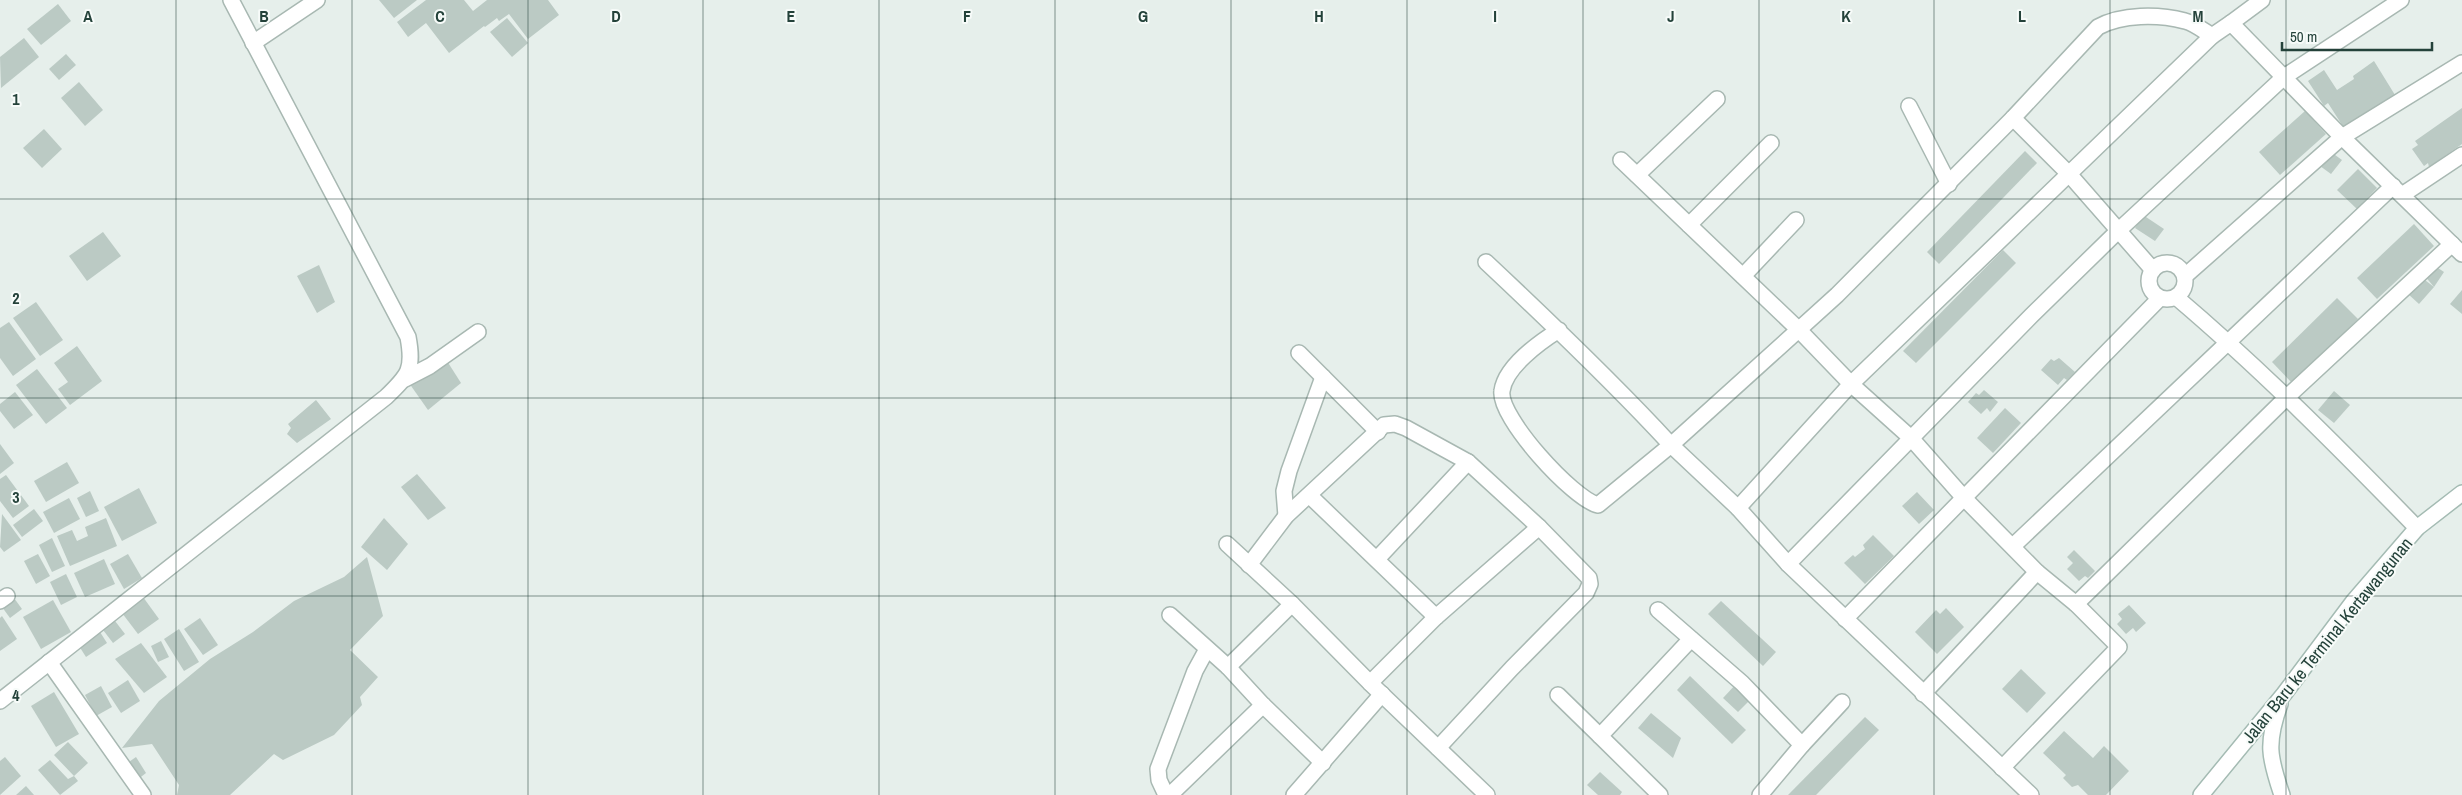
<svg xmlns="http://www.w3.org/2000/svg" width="2462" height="795" viewBox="0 0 2462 795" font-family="'Archivo Narrow',sans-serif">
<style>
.building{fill:#bbcac4}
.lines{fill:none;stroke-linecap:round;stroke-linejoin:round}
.street-casing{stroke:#a8b8b2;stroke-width:18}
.secondary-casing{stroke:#a4bbb3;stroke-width:18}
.street{stroke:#fff;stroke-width:15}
.secondary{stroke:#fff;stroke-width:15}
.grid{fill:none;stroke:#24423a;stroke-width:1;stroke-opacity:0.55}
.labels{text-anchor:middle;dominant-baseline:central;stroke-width:4;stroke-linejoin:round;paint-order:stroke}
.street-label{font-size:18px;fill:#24423a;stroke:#f7fbf9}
.grid-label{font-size:16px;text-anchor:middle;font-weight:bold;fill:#24423a;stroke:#f7fbf9;stroke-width:4;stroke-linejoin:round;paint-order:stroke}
</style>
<rect width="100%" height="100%" fill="#e6efeb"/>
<g class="building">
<polygon points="379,0 417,0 394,18"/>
<polygon points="426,0 464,0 473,11 487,0 548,0 559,15 528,39 509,14 499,21 497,18 485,27 484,26 449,53 426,23 408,37 397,22"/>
<polygon points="58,4 71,21 41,45 27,29"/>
<polygon points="507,18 528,43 512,57 490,32"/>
<polygon points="24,38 39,57 1,88 0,57"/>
<polygon points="66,54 76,65 59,80 49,69"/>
<polygon points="2374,61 2395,95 2344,128 2328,103 2324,106 2308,81 2324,70 2337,90 2354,79 2353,76"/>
<polygon points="79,82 103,110 85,126 61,98"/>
<polygon points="2462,108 2462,144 2429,167 2428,163 2424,166 2412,149 2418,145 2415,141"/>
<polygon points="2305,111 2326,134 2280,175 2259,152"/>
<polygon points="44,129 62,149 42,168 23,148"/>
<polygon points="2025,151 2037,163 1939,264 1927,252"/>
<polygon points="2331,152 2342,160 2331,174 2320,166"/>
<polygon points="2358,169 2377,188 2357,209 2337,190"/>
<polygon points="2143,215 2164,229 2155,241 2135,228"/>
<polygon points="2414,224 2434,246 2377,299 2357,278"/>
<polygon points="103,232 121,256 87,281 69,256"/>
<polygon points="2003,250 2016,263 1916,363 1903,351"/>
<polygon points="319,265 335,302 317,313 297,276"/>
<polygon points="2435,266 2444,272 2434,287 2424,275"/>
<polygon points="2421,277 2434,287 2419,304 2407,293"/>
<polygon points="2462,290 2462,314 2450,304"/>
<polygon points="2337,298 2358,319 2292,383 2272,362"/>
<polygon points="36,302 63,340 40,356 13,318"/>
<polygon points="9,322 36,359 13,376 0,358 0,328"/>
<polygon points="77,346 102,381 70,405 58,389 68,382 54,363"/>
<polygon points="2059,358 2075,372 2067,380 2064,378 2058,385 2041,370 2051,359 2054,361"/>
<polygon points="447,361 461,383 428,410 409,383"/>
<polygon points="37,369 67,408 46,424 16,385"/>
<polygon points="1984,390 1998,402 1990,412 1987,408 1981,414 1968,402 1976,393 1979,395"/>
<polygon points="2334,391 2350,405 2334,423 2318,410"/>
<polygon points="15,392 33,415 14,429 0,411 0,404"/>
<polygon points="316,400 331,419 297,443 287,434 291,428 288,424"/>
<polygon points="2005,408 2021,423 1993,453 1977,438"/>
<polygon points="0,444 14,463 0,474"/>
<polygon points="67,462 79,483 46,502 34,481"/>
<polygon points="417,474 446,508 428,520 401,487"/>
<polygon points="6,475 29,506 13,518 0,501 0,479"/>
<polygon points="139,488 157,523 122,541 104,507"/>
<polygon points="90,491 99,511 86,517 77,498"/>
<polygon points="1917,492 1934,510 1919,524 1902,506"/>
<polygon points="69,498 80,519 54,533 43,512"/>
<polygon points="34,509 43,521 22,537 13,525"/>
<polygon points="2,514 21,540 4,552 0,547"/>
<polygon points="106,518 117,546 70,566 57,536 72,530 77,541 88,536 85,527"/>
<polygon points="384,518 408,544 387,570 361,547"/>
<polygon points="1873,535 1894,556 1865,584 1844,563 1853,555 1855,557 1865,549 1863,545"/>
<polygon points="52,538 65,566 52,572 39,545"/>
<polygon points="2074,550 2095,571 2088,578 2085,576 2079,581 2067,569 2073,563 2067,557"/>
<polygon points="38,554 50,576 36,584 24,561"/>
<polygon points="128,554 142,578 124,589 110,564"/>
<polygon points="367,557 383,616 350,650 378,677 360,697 362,705 334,735 283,760 274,754 230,795 177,795 179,785 152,744 122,748 159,701 210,659 253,632 294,601 344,577"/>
<polygon points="104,559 115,584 85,597 74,573"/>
<polygon points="66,574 77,597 61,605 50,582"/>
<polygon points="143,597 159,619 138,634 122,613"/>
<polygon points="14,598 22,609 10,618 2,607"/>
<polygon points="53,600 71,632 41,649 23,617"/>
<polygon points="1721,601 1776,652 1763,666 1708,614"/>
<polygon points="2129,605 2146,623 2136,632 2133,628 2126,634 2117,624 2122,619 2118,614"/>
<polygon points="1946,608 1964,627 1937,654 1915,632 1936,610 1940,614"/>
<polygon points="2,616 17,639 0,651 0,618"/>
<polygon points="112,617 125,634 113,643 100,626"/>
<polygon points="200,618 218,645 203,655 184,629"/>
<polygon points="179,629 199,662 184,671 164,639"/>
<polygon points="100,632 107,643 86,657 79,646"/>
<polygon points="161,641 169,657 158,662 151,646"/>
<polygon points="141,643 167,677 144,693 115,659"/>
<polygon points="2021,669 2046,693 2027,713 2002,689"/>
<polygon points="1690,676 1746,730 1732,744 1677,690"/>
<polygon points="128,680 140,701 121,713 108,693"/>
<polygon points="1737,683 1752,698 1738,712 1723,698"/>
<polygon points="101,686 112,707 96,716 85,695"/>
<polygon points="54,692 79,734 56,747 31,706"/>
<polygon points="1651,713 1681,738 1673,758 1638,728"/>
<polygon points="1865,717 1879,730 1816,795 1788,795"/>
<polygon points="2064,731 2093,758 2104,746 2129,771 2106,795 2088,795 2078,785 2072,787 2063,778 2066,775 2043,753"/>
<polygon points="68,742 88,763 74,776 78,781 60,795 38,770 50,760 68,779 74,776 54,755"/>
<polygon points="5,757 21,776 0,795 0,761"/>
<polygon points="136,757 146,773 137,780 126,764"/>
<polygon points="1600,772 1622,792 1620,795 1598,795 1587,785"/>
<polygon points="26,786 34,795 16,795"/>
</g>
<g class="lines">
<defs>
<g id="street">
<polyline points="2231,23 2262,0"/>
<polyline points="253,43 317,0"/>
<polyline points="1909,106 1949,184"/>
<polyline points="2013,118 2069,174 2153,270"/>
<polyline points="1621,160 1799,330 1852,385 1911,438 1964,498 2037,572 2076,604 2119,647 2002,768"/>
<polyline points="1637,175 1717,99"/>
<polyline points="2402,195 2462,155"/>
<polyline points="1689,225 1771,143"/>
<path d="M 1486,262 C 1550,322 1612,381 1671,445 L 1598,505 C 1573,499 1498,417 1502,391 C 1505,367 1540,342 1559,330"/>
<circle cx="2167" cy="281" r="18"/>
<polyline points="1743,276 1796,220"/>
<polyline points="2185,276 2342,137 2462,63"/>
<path d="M 2176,297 C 2261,369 2339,448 2417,528"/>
<polyline points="1299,353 1378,432"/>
<polyline points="405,379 430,366 478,332"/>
<polyline points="1310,496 1436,617"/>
<polyline points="1738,508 1851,384 2212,36"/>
<polyline points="1286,516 1284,491 1289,471 1323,377"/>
<polyline points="1227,544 1292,604 1370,683 1487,795"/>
<polyline points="2013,546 2393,186"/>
<polyline points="1377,559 1468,462"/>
<polyline points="1788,564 2031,316 2119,230 2284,77 2401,0"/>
<polyline points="1249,565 1286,516 1384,425 1395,424 1406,428 1468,462 1539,527 1589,578 1590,584 1586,593 1512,668 1438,748"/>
<polyline points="0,601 7,596"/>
<polyline points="2076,604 2286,398 2452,244"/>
<polyline points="1658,610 1742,683 1802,745 1760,795"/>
<polyline points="1170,615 1228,667 1263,705 1323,763"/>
<polyline points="1845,619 2160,298"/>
<polyline points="49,662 143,795"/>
<polyline points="1228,667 1292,604"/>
<polyline points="1370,683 1436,617 1539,527"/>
<polyline points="1923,694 2037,572"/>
<polyline points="1558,695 1600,736"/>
<path d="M 0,701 L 386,397 C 409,375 414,369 408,337 L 231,0"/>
<polyline points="1802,745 1842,702"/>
<polyline points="1166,795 1159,780 1158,769 1195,671 1207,649"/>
<polyline points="1170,795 1263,705"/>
<polyline points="1294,795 1382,694"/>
<polyline points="1660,795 1600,736 1691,639"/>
<path d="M 2031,795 L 1788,564 L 1738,508 L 1671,445 L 1837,295 L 2013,118 L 2098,27 C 2122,14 2158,14 2185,21 C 2194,23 2204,31 2212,36 L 2231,23 L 2342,137 L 2462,254"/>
</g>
<g id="secondary">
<path d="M 2280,704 C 2266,743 2269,757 2282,795"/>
<polyline points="2201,795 2284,694 2353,602 2417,528 2462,493"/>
</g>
</defs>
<use href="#street" class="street-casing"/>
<use href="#secondary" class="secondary-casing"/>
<use href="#street" class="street"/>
<use href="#secondary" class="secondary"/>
</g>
<path class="grid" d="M 176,0 L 176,795M 352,0 L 352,795M 528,0 L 528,795M 703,0 L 703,795M 879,0 L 879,795M 1055,0 L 1055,795M 1231,0 L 1231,795M 1407,0 L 1407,795M 1583,0 L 1583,795M 1759,0 L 1759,795M 1934,0 L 1934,795M 2110,0 L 2110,795M 2286,0 L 2286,795M 0,199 L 2462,199M 0,398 L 2462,398M 0,596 L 2462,596"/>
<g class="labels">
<g class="street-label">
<text transform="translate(2327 640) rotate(-51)">Jalan Baru ke Terminal Kertawangunan</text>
</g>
</g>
<g class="grid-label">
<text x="88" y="22">A</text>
<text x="264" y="22">B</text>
<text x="440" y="22">C</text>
<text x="616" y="22">D</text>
<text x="791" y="22">E</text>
<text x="967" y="22">F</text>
<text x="1143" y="22">G</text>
<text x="1319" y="22">H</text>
<text x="1495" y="22">I</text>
<text x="1671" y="22">J</text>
<text x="1846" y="22">K</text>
<text x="2022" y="22">L</text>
<text x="2198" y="22">M</text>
<text x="16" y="105">1</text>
<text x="16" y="304">2</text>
<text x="16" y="503">3</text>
<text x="16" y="701">4</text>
</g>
<path d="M2282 42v8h150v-8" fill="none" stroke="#24423a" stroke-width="2.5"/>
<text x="2290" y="42" font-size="15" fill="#24423a" stroke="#f7fbf9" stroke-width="4" paint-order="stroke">50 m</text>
</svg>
